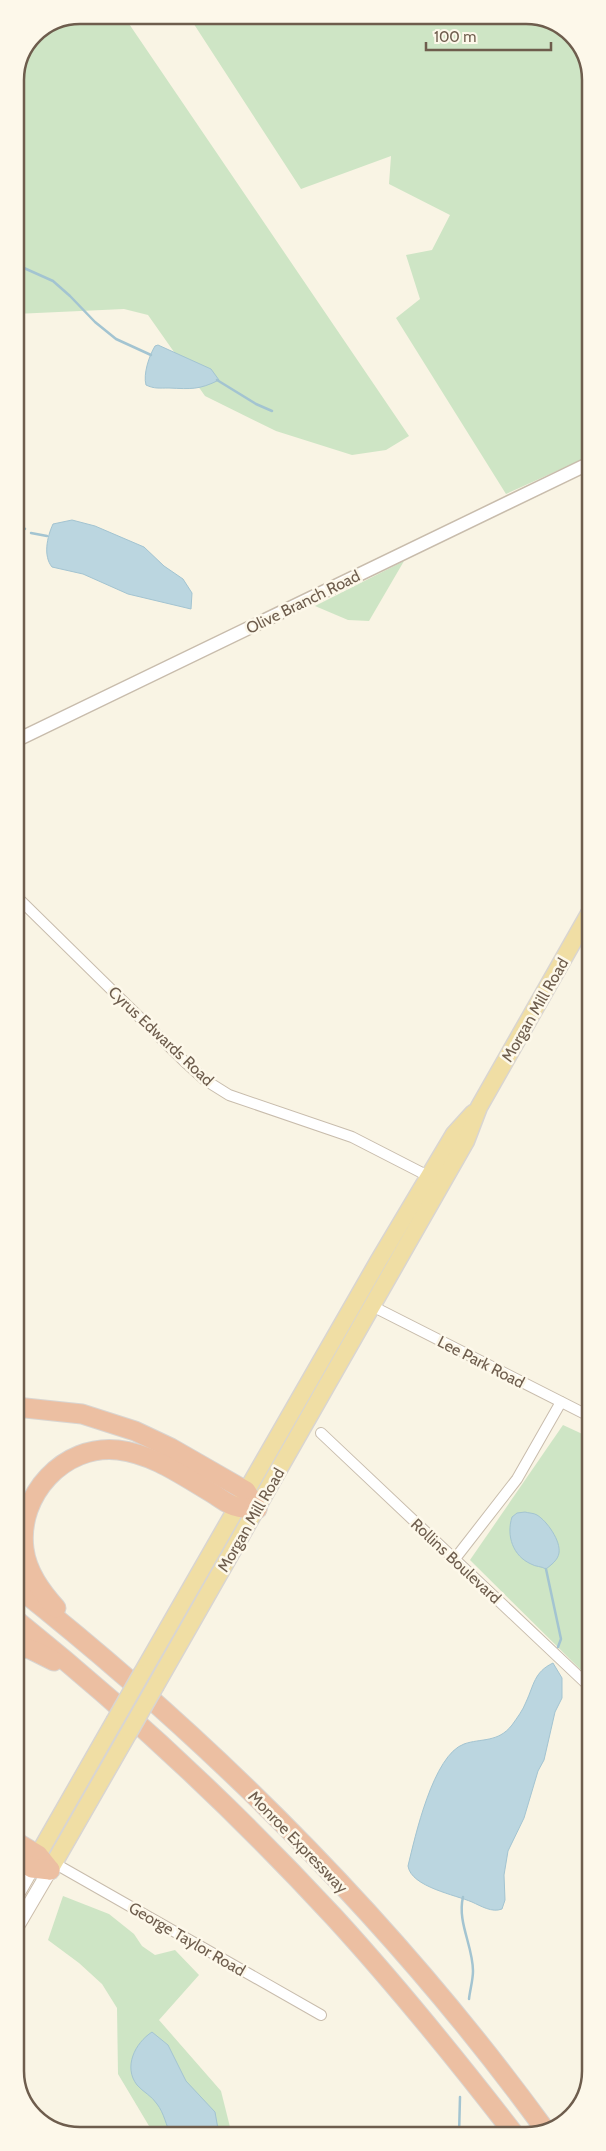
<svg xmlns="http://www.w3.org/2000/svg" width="606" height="2151" viewBox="0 0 606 2151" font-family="Cabin,sans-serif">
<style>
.green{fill:#cee5c5}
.water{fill:#bbd6e0;stroke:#a3c4d1}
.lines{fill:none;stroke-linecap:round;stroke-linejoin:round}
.stream{stroke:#a3c4d1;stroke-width:2.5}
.minor-casing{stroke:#c8bcac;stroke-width:12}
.tertiary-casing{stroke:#c8bcac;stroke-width:15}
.secondary-casing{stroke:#ccbdab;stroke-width:16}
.primary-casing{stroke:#d9d5d1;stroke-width:19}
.motorway-casing{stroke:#d9d5d1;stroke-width:21}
.minor{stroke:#fff;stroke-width:10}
.tertiary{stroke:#fff;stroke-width:12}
.secondary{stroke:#fff;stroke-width:14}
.primary{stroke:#f0dea4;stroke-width:16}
.motorway{stroke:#ecbfa2;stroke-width:19}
.primary-bridge-casing{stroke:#d9d5d1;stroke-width:19;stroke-linecap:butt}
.primary-bridge{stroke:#f0dea4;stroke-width:16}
.labels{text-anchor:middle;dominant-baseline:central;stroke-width:5;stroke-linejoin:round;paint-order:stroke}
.street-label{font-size:16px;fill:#6e5d4d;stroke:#fdf8ea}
.rim{fill:none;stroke:#6e5d4d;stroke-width:2.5}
</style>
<rect width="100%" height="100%" fill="#f9f4e4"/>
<g class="green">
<polygon points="80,15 123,15 409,436 386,450 352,455 276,431 205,396 148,315 124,309 15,314 15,79 34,34"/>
<polygon points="188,15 535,16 569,31 590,67 590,456 506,494 396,318 420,299 406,255 432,250 450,215 389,184 391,156 301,189"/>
<polygon points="404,561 369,621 348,620 315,606"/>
<polygon points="563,1425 591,1438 591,1680 470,1560"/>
<polygon points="63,1896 109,1914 134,1934 142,1946 155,1955 175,1950 199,1975 159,2020 221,2091 232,2135 155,2136 118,2074 117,2008 102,1984 79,1963 48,1940"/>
</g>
<g class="water">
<path d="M 158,345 L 211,369 L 219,380 C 199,390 191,389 169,388 C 160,388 154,389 146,385 C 143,374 149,356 155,346 Z"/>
<path d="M 72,520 L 95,526 L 144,547 L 164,566 L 183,579 L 192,593 L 191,609 L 128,594 L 83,574 L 52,567 C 43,556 47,537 53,524 Z"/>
<path d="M 525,1512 C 528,1513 534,1513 537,1515 C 547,1521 561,1541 559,1553 C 558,1560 551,1565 546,1569 C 541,1566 536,1567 531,1564 C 513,1556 506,1536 512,1517 L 517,1513 Z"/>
<path d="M 553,1663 L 562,1678 L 562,1698 L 555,1712 L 544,1760 L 538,1771 L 524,1818 L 508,1851 L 504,1875 L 505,1900 L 502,1909 C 492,1913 481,1906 472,1902 C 456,1895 411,1887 408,1866 C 415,1837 433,1755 464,1744 C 481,1738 498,1743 512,1725 C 517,1718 523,1710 526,1702 C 534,1685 534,1672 553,1663 Z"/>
<path d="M 152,2032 L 168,2045 L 186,2081 L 215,2112 L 218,2129 L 215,2135 L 171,2136 C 166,2125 164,2113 157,2104 C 152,2096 143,2092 137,2085 C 123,2067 135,2043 152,2032 Z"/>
</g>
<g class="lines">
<g class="stream">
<polyline points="15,264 53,281 70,296 95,322 116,339 151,355"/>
<polyline points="217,380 256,404 272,411"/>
<polyline points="15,520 25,529"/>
<polyline points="31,533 47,536"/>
<polyline points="546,1569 561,1639 558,1647"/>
<path d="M 463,1897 C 457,1922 473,1946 473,1971 C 473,1980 470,1990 469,1999"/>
<polyline points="459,2135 460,2097"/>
</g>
<defs>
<g id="minor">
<polyline points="16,896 185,1062 205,1080 229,1095 352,1137 432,1178"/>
<polyline points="372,1306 591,1417"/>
<polyline points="321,1433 591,1688"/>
<polyline points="454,1560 517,1479 561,1402"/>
<polyline points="54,1863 321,2015"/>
</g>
<polyline id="tertiary" points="15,741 590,463"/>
<g id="secondary">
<polyline points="16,1896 32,1868"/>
<polyline points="16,1928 50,1870"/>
</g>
<g id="primary">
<polyline points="142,1673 379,1260 454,1134 473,1113"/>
<polyline points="156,1685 466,1141 479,1107 590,912"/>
<polyline points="33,1866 38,1855 114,1722"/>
<polyline points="50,1870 128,1734"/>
</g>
<g id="motorway">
<polyline points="16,1407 82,1414 135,1431 171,1448 246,1491 257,1509"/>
<path d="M 16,1586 C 214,1743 397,1926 546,2131"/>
<path d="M 56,1608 C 41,1591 27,1572 24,1549 C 17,1495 64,1444 118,1450 C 153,1454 183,1476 212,1493 C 219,1497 229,1506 238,1507 C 244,1509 251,1508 257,1509"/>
<path d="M 16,1620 C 129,1711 235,1810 334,1917 C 398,1987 457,2060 515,2135"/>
<polyline points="16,1645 32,1650 54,1661"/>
<polyline points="16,1842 38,1855 50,1870"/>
<polyline points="16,1858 32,1868 50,1870"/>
</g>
</defs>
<use href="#minor" class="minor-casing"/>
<use href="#tertiary" class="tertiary-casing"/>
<use href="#secondary" class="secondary-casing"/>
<use href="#primary" class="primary-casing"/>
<use href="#motorway" class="motorway-casing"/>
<use href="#minor" class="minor"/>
<use href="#tertiary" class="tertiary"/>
<use href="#secondary" class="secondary"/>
<use href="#primary" class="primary"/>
<use href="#motorway" class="motorway"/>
<defs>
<g id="primary-bridge">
<polyline points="114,1722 142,1673"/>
<polyline points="128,1734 156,1685"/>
</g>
</defs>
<use href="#primary-bridge" class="primary-bridge-casing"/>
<use href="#primary-bridge" class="primary-bridge"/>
</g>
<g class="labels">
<g class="street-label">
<text transform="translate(303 602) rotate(-26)">Olive Branch Road</text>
<text transform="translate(535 1010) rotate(-60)">Morgan Mill Road</text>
<text transform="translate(161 1036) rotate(43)">Cyrus Edwards Road</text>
<text transform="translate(481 1362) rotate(27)">Lee Park Road</text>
<text transform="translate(251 1520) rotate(-60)">Morgan Mill Road</text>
<text transform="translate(456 1561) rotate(43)">Rollins Boulevard</text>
<text transform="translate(298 1842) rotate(46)">Monroe Expressway</text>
<text transform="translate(187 1939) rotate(30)">George Taylor Road</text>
</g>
</g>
<path d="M0 0H606V2151H0ZM80 24H526A56 56 0 0 1 582 80V2071A56 56 0 0 1 526 2127H80A56 56 0 0 1 24 2071V80A56 56 0 0 1 80 24Z" fill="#fdf8ea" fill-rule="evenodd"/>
<path class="rim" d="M80 24H526A56 56 0 0 1 582 80V2071A56 56 0 0 1 526 2127H80A56 56 0 0 1 24 2071V80A56 56 0 0 1 80 24Z"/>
<path d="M426 42v8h125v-8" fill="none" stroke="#6e5d4d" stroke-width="2.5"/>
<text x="434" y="42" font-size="15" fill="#6e5d4d" stroke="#fdf8ea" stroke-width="4" paint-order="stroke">100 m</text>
</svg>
